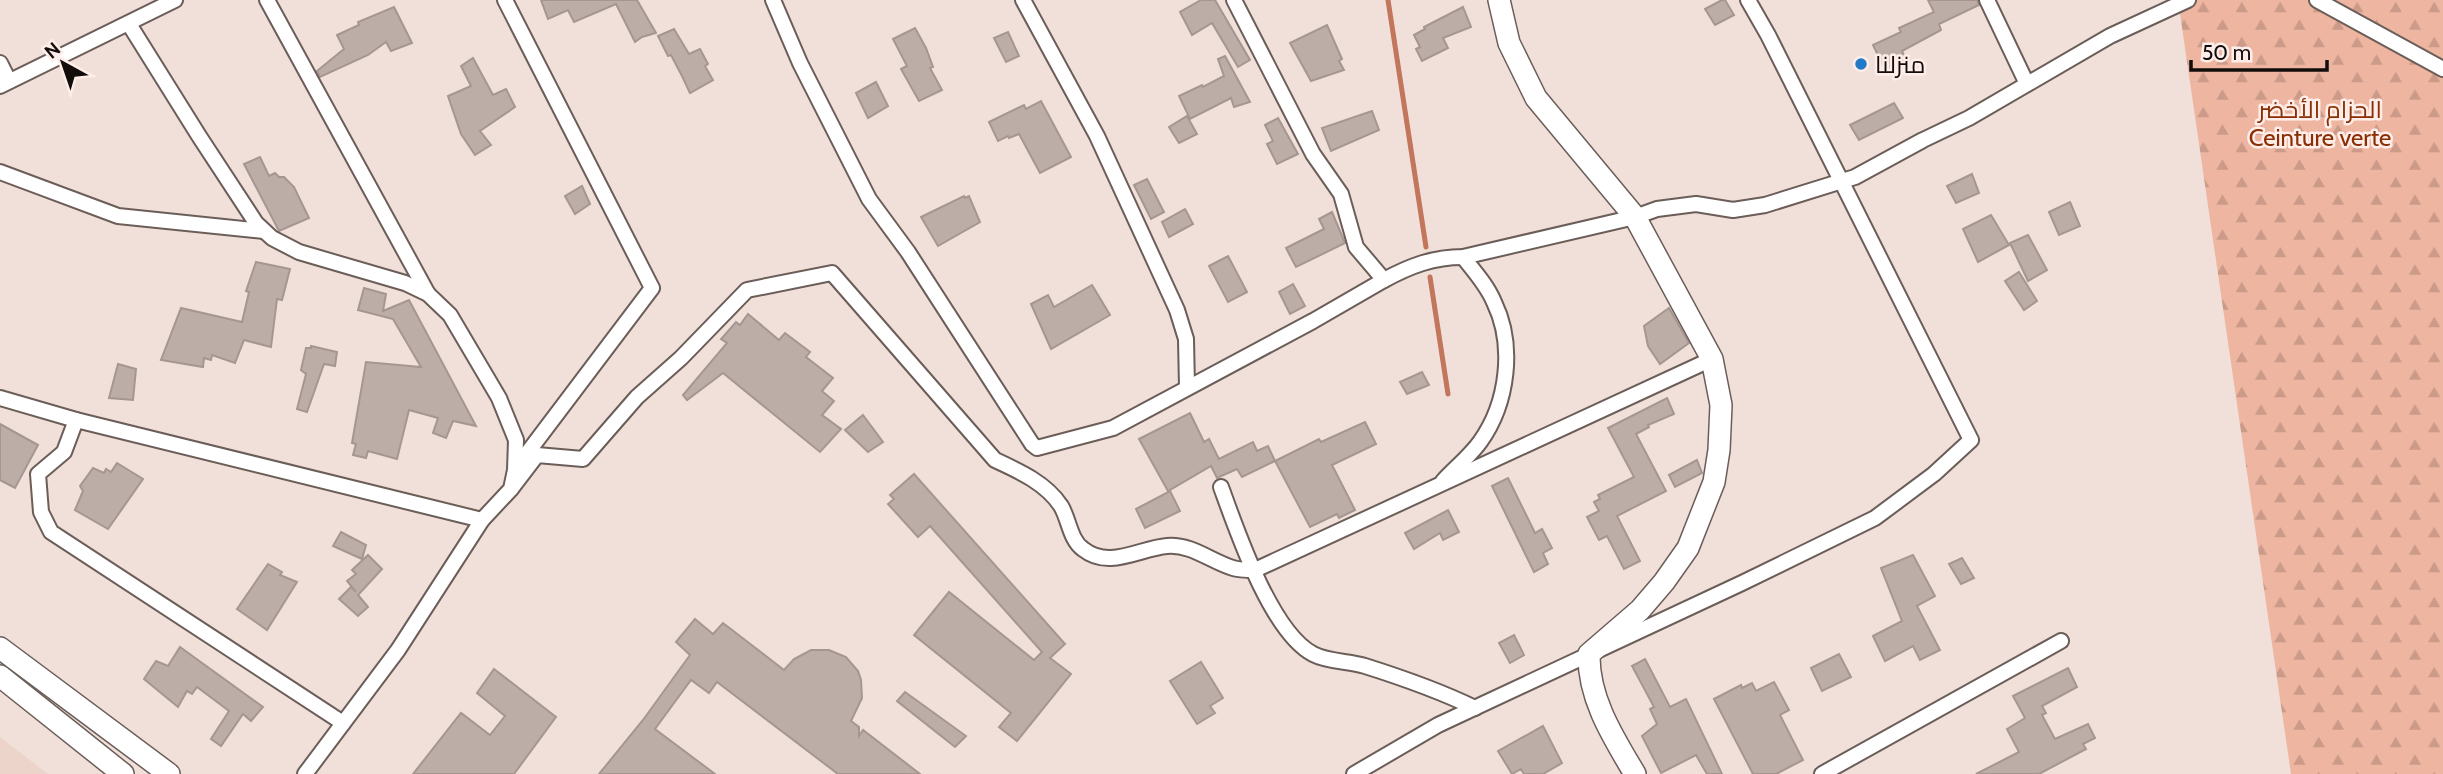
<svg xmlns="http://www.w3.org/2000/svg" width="2443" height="774" viewBox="0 0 2443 774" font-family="Cabin,Cairo,sans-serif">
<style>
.built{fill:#edd4cb}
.forest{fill:url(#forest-firs)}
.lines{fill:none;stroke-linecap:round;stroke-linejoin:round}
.stream{stroke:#c2765b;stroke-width:5}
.building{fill:#bcada7;stroke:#a59691;stroke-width:2}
.street-casing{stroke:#6b5d58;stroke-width:18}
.secondary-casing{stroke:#6b5d58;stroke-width:24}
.street{stroke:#fff;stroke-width:14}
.secondary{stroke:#fff;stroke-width:21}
.poi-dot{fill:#227ac7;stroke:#feede8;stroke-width:2.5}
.labels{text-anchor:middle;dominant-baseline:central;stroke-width:5;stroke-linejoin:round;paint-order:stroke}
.poi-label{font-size:24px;fill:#120d0b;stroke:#feede8;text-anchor:start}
.park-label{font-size:24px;fill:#8a2e03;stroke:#feede8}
</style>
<defs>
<pattern id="forest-firs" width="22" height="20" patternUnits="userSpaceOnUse" patternTransform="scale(1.75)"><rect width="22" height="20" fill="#eeb5a1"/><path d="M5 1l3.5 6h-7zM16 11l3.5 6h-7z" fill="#cb9a89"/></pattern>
</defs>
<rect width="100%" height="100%" fill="#f1e0da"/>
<polygon class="built" points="0,737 48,774 0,774"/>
<polygon class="forest" points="2178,0 2443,0 2443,774 2291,774"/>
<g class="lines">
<g class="stream">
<polyline points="1388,0 1426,247"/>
<polyline points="1430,277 1448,394"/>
</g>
</g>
<g class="building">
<polygon points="541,0 637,0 656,33 642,37 635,42 616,4 574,22 568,10 548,19"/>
<polygon points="1201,0 1215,0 1250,60 1238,67 1212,23 1192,35 1180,12"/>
<polygon points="1722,0 1725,0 1734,15 1715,25 1705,9"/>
<polygon points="1928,0 1977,0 1979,5 1939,24 1941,30 1902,51 1907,62 1886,72 1873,45 1901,32 1899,28 1934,12"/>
<polygon points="394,7 412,43 391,51 386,42 368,55 320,77 317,71 344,49 337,35 359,25 358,22"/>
<polygon points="1463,7 1471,27 1443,38 1448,48 1422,61 1416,49 1420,47 1414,35 1425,29 1424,27"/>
<polygon points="1327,25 1342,59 1339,61 1344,70 1311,81 1290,43"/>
<polygon points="915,28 926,48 933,67 930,68 942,90 919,101 901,69 907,66 893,39"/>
<polygon points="674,29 689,54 700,49 708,64 705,66 713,80 690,93 682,76 671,55 668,56 658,36"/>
<polygon points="1008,32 1019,56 1006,62 994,38"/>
<polygon points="1225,56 1250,102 1234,107 1231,98 1190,119 1179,96 1202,85 1203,87 1224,76 1218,59"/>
<polygon points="473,58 493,95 506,89 515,107 480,131 491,145 475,155 461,134 448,96 471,86 461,66"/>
<polygon points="876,82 888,106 868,118 856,93"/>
<polygon points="1041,101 1071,157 1040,173 1019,134 1009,138 1008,136 998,141 989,122 1024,105 1026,109"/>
<polygon points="1894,103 1903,118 1859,140 1850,125"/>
<polygon points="1372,111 1379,130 1331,151 1322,128"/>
<polygon points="1187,116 1197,134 1179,143 1169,127"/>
<polygon points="1278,118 1298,154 1277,164 1267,144 1273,141 1265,125"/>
<polygon points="260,157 269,176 275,173 279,177 284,177 294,187 309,218 279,231 244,164"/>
<polygon points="1972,174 1979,193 1956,203 1947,186"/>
<polygon points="1147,179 1164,212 1151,219 1134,185"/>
<polygon points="582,186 590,204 575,214 565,196"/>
<polygon points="964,196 965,198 969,196 980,222 938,246 921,217"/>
<polygon points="2070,202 2080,226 2059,235 2049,212"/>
<polygon points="1185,209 1193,224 1169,237 1162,222"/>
<polygon points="1332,212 1345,243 1296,267 1286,248 1324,229 1319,219"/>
<polygon points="1991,215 2009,245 1978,262 1963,229"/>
<polygon points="2028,235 2047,270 2028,281 2010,243"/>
<polygon points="1228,256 1247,292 1228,302 1209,266"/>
<polygon points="256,262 290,269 282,300 277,299 271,347 244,340 235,363 212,355 211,360 204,358 203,367 161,360 181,308 242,322 249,292 246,291"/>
<polygon points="2019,272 2037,301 2024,310 2005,281"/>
<polygon points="1293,284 1305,306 1290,314 1279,292"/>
<polygon points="1092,285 1110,315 1051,349 1031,304 1048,295 1054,307"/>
<polygon points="364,288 386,294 383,311 409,300 476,426 453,421 446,438 433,433 438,418 409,410 397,459 368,451 366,458 353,455 356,444 352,443 366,362 421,367 393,319 358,310"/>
<polygon points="1669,308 1689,343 1660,364 1648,346 1644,326"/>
<polygon points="748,314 779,340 785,333 810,352 806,357 833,378 822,391 834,401 822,415 841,429 820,452 723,373 687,400 683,395 727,343 721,339 736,322 740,325"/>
<polygon points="311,346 337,352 335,366 324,364 307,412 297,409 306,374 301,370 306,348 311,348"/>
<polygon points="118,364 136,369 133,400 109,398"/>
<polygon points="1422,372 1429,385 1407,394 1400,382"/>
<polygon points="1667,398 1674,414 1648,425 1649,427 1636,434 1666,491 1617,516 1640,561 1624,569 1607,536 1599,540 1587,517 1599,511 1594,502 1600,499 1598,495 1634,477 1608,428"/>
<polygon points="1190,413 1204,442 1209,439 1219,459 1253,442 1257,451 1268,446 1275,461 1242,477 1237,469 1217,478 1211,466 1168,491 1139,439"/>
<polygon points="863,415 883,442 868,452 845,430"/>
<polygon points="1365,422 1376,444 1332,465 1355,510 1339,518 1337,514 1310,527 1275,461 1319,439 1321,442"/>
<polygon points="0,424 38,445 15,488 0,480"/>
<polygon points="1697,460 1702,473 1675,487 1669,475"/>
<polygon points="117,463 143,479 108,529 75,510 83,491 80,486 93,468 104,473 106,469 111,472"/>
<polygon points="914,474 1065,644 1050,658 1071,674 1017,741 999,727 1011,713 914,635 949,592 1034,660 1042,652 930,526 918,537 888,504 894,499 890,495"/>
<polygon points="1508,478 1535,533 1542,529 1552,548 1543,553 1548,564 1534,572 1492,486"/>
<polygon points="1170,491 1180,511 1145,528 1136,509"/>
<polygon points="1448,510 1459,532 1443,540 1440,533 1414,549 1405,533"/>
<polygon points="341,532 366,545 362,559 333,546"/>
<polygon points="368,555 382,569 358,595 368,607 358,616 339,599 351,587 356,592 347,581 356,574 352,570"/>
<polygon points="1913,555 1935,596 1917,606 1940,650 1920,660 1913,646 1885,661 1873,636 1902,621 1881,568"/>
<polygon points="1962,558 1974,578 1961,584 1949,564"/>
<polygon points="268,564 282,572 280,575 297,582 267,630 237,609"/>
<polygon points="695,619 713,634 723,623 784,670 794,659 811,650 829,650 846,657 858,671 861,680 862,698 851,721 859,727 859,736 863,730 920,774 838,774 717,682 709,693 691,680 655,729 715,774 599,774 643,720 690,655 676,642"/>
<polygon points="1514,635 1524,655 1510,663 1499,643"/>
<polygon points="180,647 263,707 251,721 243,714 221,746 211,739 229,711 197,687 192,694 187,691 178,707 144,679 156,661 168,666"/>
<polygon points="1839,654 1851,677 1822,691 1811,668"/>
<polygon points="1645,659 1670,707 1686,699 1722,774 1707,774 1696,755 1661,773 1642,736 1657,724 1650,709 1654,707 1632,666"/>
<polygon points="1201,662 1223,698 1210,706 1215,713 1197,724 1170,681"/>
<polygon points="2068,668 2077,687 2042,706 2046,713 2042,715 2055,739 2088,724 2095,738 2083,744 2086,749 2039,774 1976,774 2019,752 2007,729 2025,718 2013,696"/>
<polygon points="494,669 556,717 514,774 413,774 461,713 490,735 505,716 477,693"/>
<polygon points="1774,682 1789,710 1780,715 1803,760 1776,774 1753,774 1714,699 1741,685 1742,688 1752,683 1756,691"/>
<polygon points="905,692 966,736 955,747 897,701"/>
<polygon points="1543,726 1562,763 1543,774 1524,774 1521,769 1512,774 1498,751"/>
</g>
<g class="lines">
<defs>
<g id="street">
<polyline points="267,0 428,294"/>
<polyline points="505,0 652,288 522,460"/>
<polyline points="773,0 800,63 869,199 908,252 1032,444 1037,448 1113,428 1313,321 1384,280 1356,247 1341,194 1313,154 1234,0"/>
<polyline points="1023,0 1097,136 1177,310 1186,339 1187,387"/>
<polyline points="1987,0 2027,84"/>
<polyline points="2317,0 2443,69"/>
<polyline points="129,24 199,136 256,223 272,238 299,252 405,283 428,294 450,315 499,398 516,440 515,470 511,489 482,520 398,650 305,774"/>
<polyline points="0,63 9,81"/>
<polyline points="0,86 175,0"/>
<polyline points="0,172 118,216 264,231"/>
<path d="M 1384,280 C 1410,266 1433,257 1463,257 L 1635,217 L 1657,209 L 1696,204 L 1733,210 L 1765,205 L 1855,177 L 1923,140 L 1969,118 L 2110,36 L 2188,0"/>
<polyline points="0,398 76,420 482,520"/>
<polyline points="76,420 64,452 38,474 41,512 51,532 343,723"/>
<path d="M 1443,481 C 1455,468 1470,456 1480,442 C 1508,403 1515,345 1494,302 C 1487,285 1474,271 1463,257"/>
<path d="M 1221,487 C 1237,531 1271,632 1313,654 C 1328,662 1349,661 1365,666 C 1403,678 1440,691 1475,708"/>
<path d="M 511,489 L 537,455 L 583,459 L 637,397 L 681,358 L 747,290 L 832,273 L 995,460 C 1019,471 1046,483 1061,506 C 1069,519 1070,540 1083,549 C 1109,570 1140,548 1167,546 C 1192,544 1210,561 1233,568 C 1239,570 1248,570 1255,570 L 1712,359"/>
<polyline points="1354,774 1438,725 1742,583 1875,518 1934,474 1971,440 1768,35 1748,0"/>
<polyline points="1822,774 2061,641"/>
</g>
<g id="secondary">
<path d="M 1499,0 L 1509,43 L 1536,98 L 1635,217 L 1712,359 L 1721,405 L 1719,450 L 1714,482 L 1688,548 L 1664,582 L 1640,610 L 1589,654 C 1588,698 1613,737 1635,774"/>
<polyline points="0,648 169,774"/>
<polyline points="0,676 123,774"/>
</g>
</defs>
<use href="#street" class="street-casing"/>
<use href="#secondary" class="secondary-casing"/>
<use href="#street" class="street"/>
<use href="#secondary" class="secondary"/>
</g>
<circle class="poi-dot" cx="1861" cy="64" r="7"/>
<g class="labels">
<g class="poi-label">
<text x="1875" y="64">منزلنا</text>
</g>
<g class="park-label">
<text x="2320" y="109">الحزام الأخضر<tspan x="2320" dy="28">Ceinture verte</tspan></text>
</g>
</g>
<g transform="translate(63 63) rotate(320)" stroke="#feede8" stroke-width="5" paint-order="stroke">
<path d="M0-5L12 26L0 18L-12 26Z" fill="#120d0b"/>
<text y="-10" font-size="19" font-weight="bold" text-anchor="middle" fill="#120d0b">N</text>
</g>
<path d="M2191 60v10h136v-10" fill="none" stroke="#120d0b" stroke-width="3.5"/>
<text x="2202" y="60" font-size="21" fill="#120d0b" stroke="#feede8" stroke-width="5" paint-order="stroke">50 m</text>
</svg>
